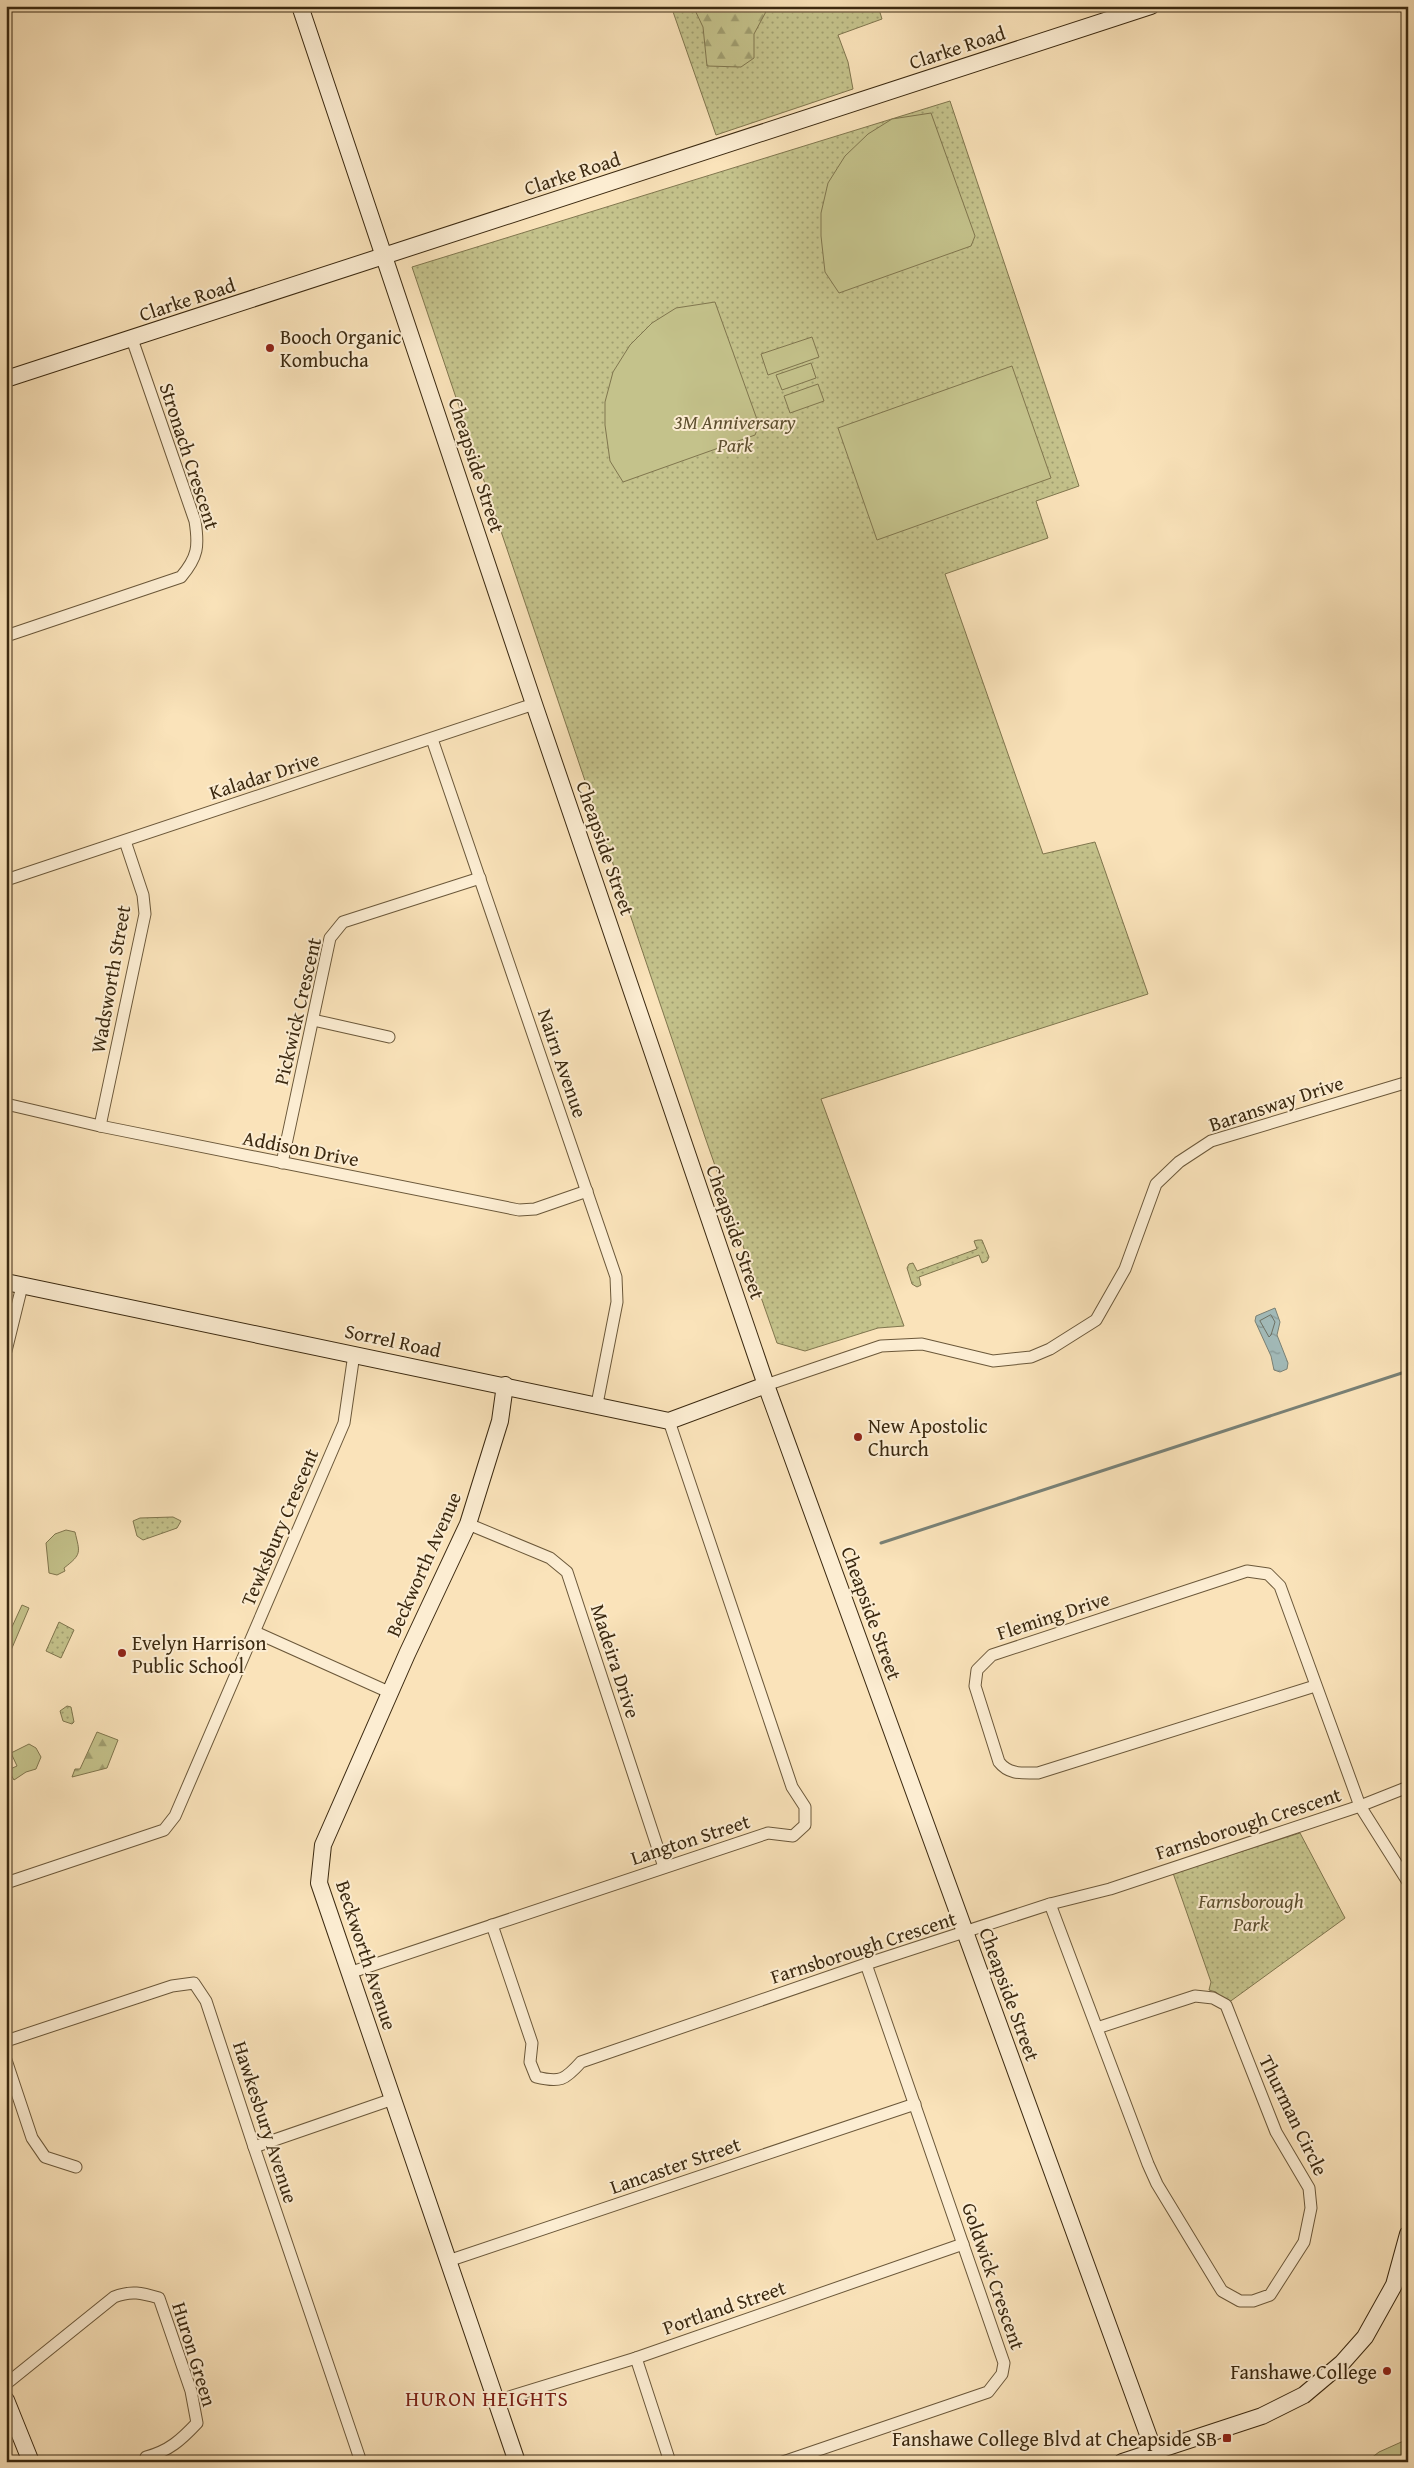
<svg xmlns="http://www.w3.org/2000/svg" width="1414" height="2468" viewBox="0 0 1414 2468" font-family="'Gentium Book Plus',serif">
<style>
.grass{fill:url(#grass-dots);stroke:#80764e}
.forest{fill:url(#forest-firs);stroke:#80764e}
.garden{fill:#c4c28b;stroke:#80764e}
.water{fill:url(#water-ripples);stroke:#798176}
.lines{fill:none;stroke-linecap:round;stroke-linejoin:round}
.shore{stroke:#6e7265;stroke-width:1}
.stream{stroke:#798176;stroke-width:3}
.street-casing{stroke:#6b583a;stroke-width:13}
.secondary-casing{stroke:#3b2910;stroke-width:18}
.street{stroke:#fcedd2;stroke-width:11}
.secondary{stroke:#fcedd2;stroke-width:16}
.rail{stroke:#3b2910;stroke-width:3;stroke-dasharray:9 9;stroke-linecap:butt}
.poi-dot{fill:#8f2418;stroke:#fcedd2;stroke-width:2}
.labels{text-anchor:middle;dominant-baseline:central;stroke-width:4;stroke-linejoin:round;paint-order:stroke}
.street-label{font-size:20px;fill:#3b2910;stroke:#fcedd2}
.poi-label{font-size:20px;fill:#3b2910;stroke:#fcedd2;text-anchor:start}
.park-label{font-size:20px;font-style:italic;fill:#5d4f2f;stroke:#fcedd2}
.neighbourhood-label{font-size:21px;letter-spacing:1px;fill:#7a1f14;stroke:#fcedd2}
</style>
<defs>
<pattern id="grass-dots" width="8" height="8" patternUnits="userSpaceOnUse" patternTransform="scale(1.25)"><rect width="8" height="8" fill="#c4c28b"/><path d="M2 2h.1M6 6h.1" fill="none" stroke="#a09e70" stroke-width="1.8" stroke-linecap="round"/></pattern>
<pattern id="forest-firs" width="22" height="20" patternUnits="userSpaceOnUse" patternTransform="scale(1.25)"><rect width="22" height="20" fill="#c4c28b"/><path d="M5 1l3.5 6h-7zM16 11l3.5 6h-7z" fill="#a09e70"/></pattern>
<pattern id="water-ripples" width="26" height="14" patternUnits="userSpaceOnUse" patternTransform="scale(1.25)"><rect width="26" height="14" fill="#a2bbba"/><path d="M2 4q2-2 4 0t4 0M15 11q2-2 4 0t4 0" fill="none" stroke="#859896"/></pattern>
</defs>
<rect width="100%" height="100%" fill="#fae3ba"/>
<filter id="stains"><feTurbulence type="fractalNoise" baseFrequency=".004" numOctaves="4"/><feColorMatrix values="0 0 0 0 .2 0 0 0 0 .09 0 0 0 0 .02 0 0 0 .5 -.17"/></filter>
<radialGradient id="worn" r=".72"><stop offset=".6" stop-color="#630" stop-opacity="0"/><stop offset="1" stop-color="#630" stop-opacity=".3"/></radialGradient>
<g class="grass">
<polygon points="671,6 878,6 882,19 838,35 848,62 853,89 716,135"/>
<polygon points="950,101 1079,486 1036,501 1048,538 945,574 1043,854 1095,842 1148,994 821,1099 904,1326 878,1328 805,1351 777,1343 705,1137 412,267"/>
<polygon points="978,1240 982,1240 989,1257 987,1261 982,1263 979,1255 919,1277 921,1285 917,1287 912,1284 907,1268 909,1264 913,1263 917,1271 977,1249 974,1241"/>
<polygon points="173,1517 181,1521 177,1528 143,1540 137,1536 133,1521 140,1518"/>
<polygon points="59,1622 74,1630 61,1658 46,1651"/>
<polygon points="67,1706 71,1707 74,1722 72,1724 63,1721 60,1711"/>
<polygon points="1300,1833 1345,1918 1228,2003 1216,1992 1209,1990 1211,1982 1173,1873"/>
</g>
<g class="forest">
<polygon points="693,6 769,6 754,34 754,58 741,67 707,66 703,27"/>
<polygon points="97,1732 118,1740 107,1768 72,1777 75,1769 80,1769"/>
</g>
<g class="garden">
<polygon points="931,113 975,236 971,246 839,293 825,272 821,236 821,213 828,183 845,156 868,134 892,119"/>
<polygon points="715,302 759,425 755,435 623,482 610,461 605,425 605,402 613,372 630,345 652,323 676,308"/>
<polygon points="812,337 819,357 768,375 761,354"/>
<polygon points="811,363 816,378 782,390 776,375"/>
<polygon points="1012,366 1051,478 877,540 838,428"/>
<polygon points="818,384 824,401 790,413 784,396"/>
<path d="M 66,1530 L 75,1532 C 80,1553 82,1554 64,1568 L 65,1571 L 57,1575 L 49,1573 L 46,1543 L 55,1534 Z"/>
<polygon points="22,1605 29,1608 6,1662 6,1640"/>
<polygon points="29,1744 36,1748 41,1757 36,1769 26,1772 14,1780 8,1770 17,1766 11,1753"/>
<polygon points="1408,2439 1408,2462 1366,2462 1379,2452"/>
</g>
<polygon class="water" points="1275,1308 1280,1322 1277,1335 1288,1363 1287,1369 1280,1372 1274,1370 1271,1356 1255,1321 1256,1316"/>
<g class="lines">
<polygon class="shore" points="1271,1315 1275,1322 1271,1335 1269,1337 1260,1321"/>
<polyline class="stream" points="881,1543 1408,1371"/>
<defs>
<g id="street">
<path d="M 6,636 L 181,577 C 198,557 199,546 195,521 L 132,339"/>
<polyline points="432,739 616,1277 617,1302 597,1404"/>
<polyline points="6,880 534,704"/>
<polyline points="313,1020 389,1037"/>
<polyline points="6,1104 100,1126 519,1210 535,1209 587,1191"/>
<polyline points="100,1126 145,914 143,895 125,841"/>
<polyline points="282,1163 330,938 343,922 480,878"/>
<polyline points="6,1351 22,1286"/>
<polyline points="766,1385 881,1346 922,1344 993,1361 1031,1357 1050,1349 1096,1320 1125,1269 1156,1184 1179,1162 1211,1141 1408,1082"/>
<polyline points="468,1524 550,1558 567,1572 664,1867"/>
<polyline points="255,1632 391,1693"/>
<path d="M 1315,1686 L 1038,1773 C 1023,1773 1009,1775 999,1762 L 975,1686 L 977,1670 L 992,1655 L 1247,1571 L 1268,1574 L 1280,1586 L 1360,1806 L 1408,1882"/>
<polyline points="6,1883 164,1830 175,1816 344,1423 354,1354"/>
<polyline points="1050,1904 1148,2164 1157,2184 1222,2291 1240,2301 1253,2301 1270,2295 1304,2242 1311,2208 1309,2188 1276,2132 1226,2005 1213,1998 1195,1996 1097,2028"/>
<path d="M 492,1925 L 532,2043 L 530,2062 L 536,2077 C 560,2083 565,2080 581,2062 L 866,1964 L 1050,1904 L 1110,1889 L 1360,1806 L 1408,1787"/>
<polyline points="349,1973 768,1833 793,1836 805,1825 805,1807 792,1787 669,1421"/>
<polyline points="6,2041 172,1986 194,1983 206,2001 254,2147 361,2462"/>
<polyline points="6,2060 32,2138 45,2157 76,2167"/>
<polyline points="254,2147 393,2099"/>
<polyline points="448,2261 915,2104"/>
<polyline points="636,2358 670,2462"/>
<path d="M 6,2384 L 114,2297 C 131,2290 142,2293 159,2298 L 191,2391 L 197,2423 C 181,2440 169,2451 146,2457"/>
<polyline points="496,2401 636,2358 963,2244"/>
<polyline points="783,2462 988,2392 1002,2374 1004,2363 866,1964"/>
</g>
<g id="secondary">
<polyline points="300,6 534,704 766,1385 1158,2462"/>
<polyline points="6,379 1151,6"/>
<polyline points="6,1282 669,1421 766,1385"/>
<polyline points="505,1385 500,1421 468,1524 407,1654 323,1845 319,1883 517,2462"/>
<polyline points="6,2400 31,2462"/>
<polyline points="1122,2462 1262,2416 1304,2395 1342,2363 1365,2337 1394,2285 1408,2234"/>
</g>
</defs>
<use href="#street" class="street-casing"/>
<use href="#secondary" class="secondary-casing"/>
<use href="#street" class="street"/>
<use href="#secondary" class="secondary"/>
<polyline class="rail" points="1391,6 1408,18"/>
</g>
<g class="poi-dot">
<circle cx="270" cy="348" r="5"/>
<circle cx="858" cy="1437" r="5"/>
<circle cx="122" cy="1653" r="5"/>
<circle cx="1387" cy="2371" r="5"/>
<rect x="1222" y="2433" width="10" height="10" rx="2.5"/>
</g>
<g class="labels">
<g class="street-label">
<text transform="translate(957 47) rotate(-18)">Clarke Road</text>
<text transform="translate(572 173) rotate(-18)">Clarke Road</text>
<text transform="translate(187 299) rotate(-18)">Clarke Road</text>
<text transform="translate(190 456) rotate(72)">Stronach Crescent</text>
<text transform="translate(477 465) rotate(72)">Cheapside Street</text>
<text transform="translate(264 775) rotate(-18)">Kaladar Drive</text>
<text transform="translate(606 848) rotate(71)">Cheapside Street</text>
<text transform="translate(110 979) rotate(-80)">Wadsworth Street</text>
<text transform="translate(297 1011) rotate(-77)">Pickwick Crescent</text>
<text transform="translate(563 1063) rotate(71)">Nairn Avenue</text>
<text transform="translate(1276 1103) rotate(-18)">Baransway Drive</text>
<text transform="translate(301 1148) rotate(11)">Addison Drive</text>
<text transform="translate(736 1232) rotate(71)">Cheapside Street</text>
<text transform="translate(393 1340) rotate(12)">Sorrel Road</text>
<text transform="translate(279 1527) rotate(-67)">Tewksbury Crescent</text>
<text transform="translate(423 1564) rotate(-66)">Beckworth Avenue</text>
<text transform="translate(872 1613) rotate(70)">Cheapside Street</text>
<text transform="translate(1053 1615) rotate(-18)">Fleming Drive</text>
<text transform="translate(616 1661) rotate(72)">Madeira Drive</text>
<text transform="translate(1248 1823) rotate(-18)">Farnsborough Crescent</text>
<text transform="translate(690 1839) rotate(-18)">Langton Street</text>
<text transform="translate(863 1947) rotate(-18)">Farnsborough Crescent</text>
<text transform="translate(367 1955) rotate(72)">Beckworth Avenue</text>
<text transform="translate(1010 1994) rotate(70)">Cheapside Street</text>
<text transform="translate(1294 2115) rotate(64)">Thurman Circle</text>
<text transform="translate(266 2122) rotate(72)">Hawkesbury Avenue</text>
<text transform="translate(675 2165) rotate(-19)">Lancaster Street</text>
<text transform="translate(994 2276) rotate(71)">Goldwick Crescent</text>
<text transform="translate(724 2307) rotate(-19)">Portland Street</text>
<text transform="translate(195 2354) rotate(73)">Huron Green</text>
</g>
<g class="poi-label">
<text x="280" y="336">Booch Organic<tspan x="280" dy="23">Kombucha</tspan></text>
<text x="868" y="1425">New Apostolic<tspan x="868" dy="23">Church</tspan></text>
<text x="132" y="1642">Evelyn Harrison<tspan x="132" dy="23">Public School</tspan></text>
<text x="1377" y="2371" text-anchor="end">Fanshawe College</text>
<text x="1217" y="2438" text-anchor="end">Fanshawe College Blvd at Cheapside SB</text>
</g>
<g class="park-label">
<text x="735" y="421">3M Anniversary<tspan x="735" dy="23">Park</tspan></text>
<text x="1251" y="1900">Farnsborough<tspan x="1251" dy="23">Park</tspan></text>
</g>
<g class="neighbourhood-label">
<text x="487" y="2398">HURON HEIGHTS</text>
</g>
</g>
<rect width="1414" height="2468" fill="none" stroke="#fae3ba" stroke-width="25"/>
<rect x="8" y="8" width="1399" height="2453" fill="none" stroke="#3b2910" stroke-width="2.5"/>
<rect x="12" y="12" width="1389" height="2443" fill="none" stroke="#3b2910"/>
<rect width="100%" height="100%" filter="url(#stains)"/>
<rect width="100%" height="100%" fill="url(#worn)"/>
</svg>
